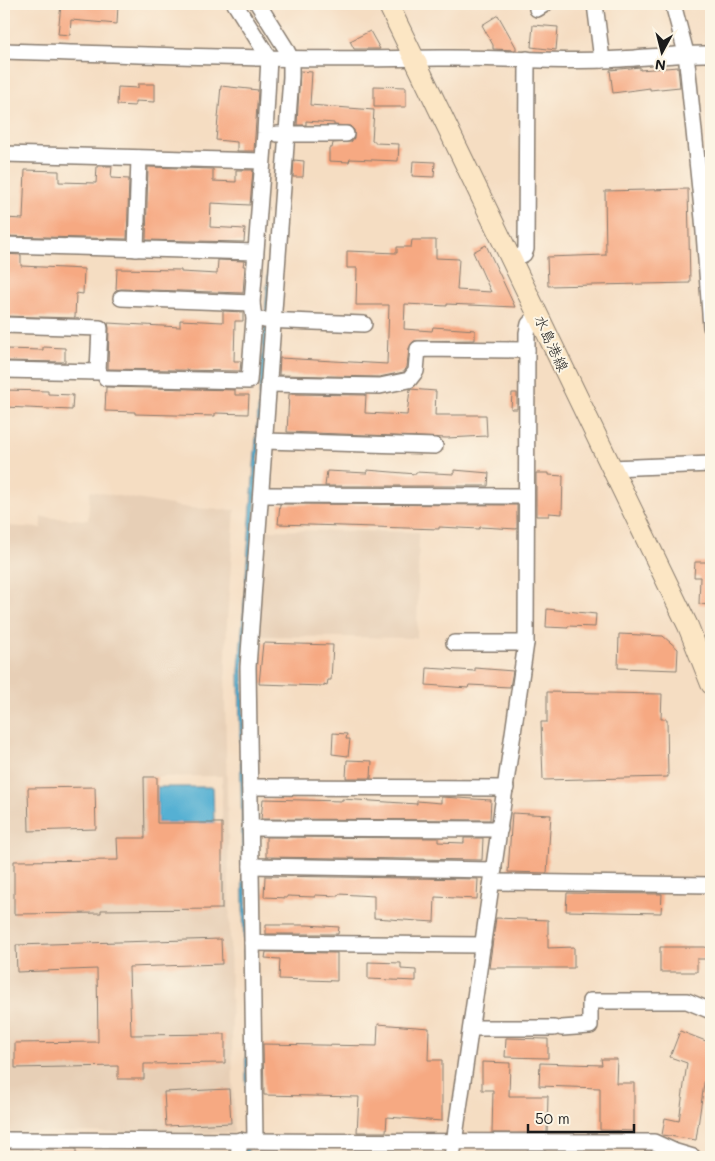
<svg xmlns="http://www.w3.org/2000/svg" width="715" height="1161" viewBox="0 0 715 1161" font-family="Mali,'Klee One',sans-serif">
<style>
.built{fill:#e7cfb6;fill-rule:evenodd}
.water{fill:#55b0d3;stroke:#386678}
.building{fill:#f6a982}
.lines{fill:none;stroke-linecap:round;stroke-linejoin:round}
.street-casing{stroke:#887c6f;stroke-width:18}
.secondary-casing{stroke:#887c6f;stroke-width:22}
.street{stroke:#fff;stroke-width:15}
.secondary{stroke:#fce6c4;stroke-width:20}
.labels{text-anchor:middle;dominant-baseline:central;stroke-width:4;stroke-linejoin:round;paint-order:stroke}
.street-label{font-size:15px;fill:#1c1c1c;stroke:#fcf5e5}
</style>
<rect width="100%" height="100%" fill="#fcf5e5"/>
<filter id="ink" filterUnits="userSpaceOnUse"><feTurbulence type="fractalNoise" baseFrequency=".02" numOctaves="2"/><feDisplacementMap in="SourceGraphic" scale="10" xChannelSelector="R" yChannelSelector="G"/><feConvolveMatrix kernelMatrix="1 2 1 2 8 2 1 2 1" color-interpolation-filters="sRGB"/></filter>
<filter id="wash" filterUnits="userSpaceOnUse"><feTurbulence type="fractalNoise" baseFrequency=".0096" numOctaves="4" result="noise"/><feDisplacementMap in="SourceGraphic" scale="20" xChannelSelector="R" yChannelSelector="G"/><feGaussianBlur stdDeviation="1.12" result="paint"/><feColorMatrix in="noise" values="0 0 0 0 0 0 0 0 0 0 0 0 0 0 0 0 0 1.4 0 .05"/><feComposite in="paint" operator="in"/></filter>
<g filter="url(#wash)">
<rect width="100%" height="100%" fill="#f5ddc2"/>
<g class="built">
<path d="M 90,491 L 189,508 L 235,510 L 227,621 L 225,696 L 234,1133 L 6,1132 L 4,1130 L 4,526 L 41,528 L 41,517 L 88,520 ZM 222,776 L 222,833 L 145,834 L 145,777 ZM 95,787 L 96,829 L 29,830 L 28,789 ZM 222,837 L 222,909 L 118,909 L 118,838 ZM 100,860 L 101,912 L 14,914 L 14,861 ZM 221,939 L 222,964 L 129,967 L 131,1025 L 98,1026 L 97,969 L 17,971 L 17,945 ZM 225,1034 L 225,1063 L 144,1064 L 118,1079 L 118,1066 L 15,1067 L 15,1043 L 139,1042 ZM 229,1089 L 231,1123 L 166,1126 L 164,1092 Z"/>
<polygon points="265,530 419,532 417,638 254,636"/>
</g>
<g class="water">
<polygon points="283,69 287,69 243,672 250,1126 247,1157 243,1157 247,1126 239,672"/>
<polygon points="157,787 213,787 214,823 157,823"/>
</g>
<g id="blocks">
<g class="building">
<polygon points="61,4 118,4 117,24 71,20 70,35 58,34"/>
<polygon points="498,15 516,47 516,50 493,49 493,45 482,25"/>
<polygon points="533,25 558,27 556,50 531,47"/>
<polygon points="370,31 380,49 354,49 350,41"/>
<polygon points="640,67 640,70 678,67 680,87 650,90 650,88 613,93 610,70"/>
<polygon points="300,71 312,72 310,105 374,110 372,141 375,141 375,143 399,144 398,161 350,159 349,162 329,161 329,148 332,148 333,143 351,142 354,138 354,130 350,126 334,125 334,123 306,121 306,125 297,125"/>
<polygon points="138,84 155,84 155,102 135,101 135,106 117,105 118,87 138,88"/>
<polygon points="221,86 258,90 254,151 237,151 237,142 216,140"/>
<polygon points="374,86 406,87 406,107 374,107"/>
<polygon points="294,160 304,161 303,177 293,177"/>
<polygon points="413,161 435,162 434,177 412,176"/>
<polygon points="97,166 112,166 111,178 129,179 127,239 4,236 4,218 23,219 25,170 59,171 59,182 96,183"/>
<polygon points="148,167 213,169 213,181 236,182 236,170 253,170 250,205 211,203 210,227 245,229 244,242 146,240"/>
<polygon points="688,189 690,283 548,286 547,257 606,255 605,191"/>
<polygon points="412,240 436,240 436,258 459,259 457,290 491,292 473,252 486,245 515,307 447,304 447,306 405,304 404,329 432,331 433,327 475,330 475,340 414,341 409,348 407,367 404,372 379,377 279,375 280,358 387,364 389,305 356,305 357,268 347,268 347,251 397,253 397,247 411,247"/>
<polygon points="4,254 21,255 21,266 84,269 83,294 76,293 75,318 4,316"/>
<polygon points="218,260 244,261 243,266 245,266 243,293 121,289 116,290 117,269 181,270 181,272 217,274"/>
<polygon points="223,311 243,312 243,321 235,321 234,361 241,361 240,371 108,369 109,328 108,323 180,327 180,320 223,322"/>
<polygon points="43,347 65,348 65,362 4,361 4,349 43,350"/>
<polygon points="106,387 235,390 235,395 249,395 248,414 215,413 215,416 135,414 135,412 105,411"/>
<polygon points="410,389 436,391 435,415 486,415 487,436 447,438 287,432 289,394 366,395 365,413 407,415"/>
<polygon points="4,390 48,391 48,394 73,395 72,410 4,407"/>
<polygon points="512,393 517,393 517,409 511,409"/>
<polygon points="367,470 416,474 416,472 454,474 454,470 489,473 488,486 325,486 327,471 367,473"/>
<polygon points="536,473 549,473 549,475 563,476 562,514 549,513 549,516 536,516"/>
<polygon points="280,504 517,505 517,529 480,527 479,529 439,527 439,529 278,524"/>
<polygon points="695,562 711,562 711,605 699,604 700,577 694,577"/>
<polygon points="547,609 596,614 595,627 568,626 568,628 546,627"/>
<polygon points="619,634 663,636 678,649 677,670 618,668"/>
<polygon points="263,643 333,645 331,680 328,680 327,685 324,684 324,686 259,684"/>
<polygon points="427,668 475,671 475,668 513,671 510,687 469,685 468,688 426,685"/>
<polygon points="547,692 662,694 661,719 667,719 668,777 543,780 541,722 547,722"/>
<polygon points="333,733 347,734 346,739 350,739 348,756 332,754"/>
<polygon points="347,760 372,761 371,778 346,778"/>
<polygon points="144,777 157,777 157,823 222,823 222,909 101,910 101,913 14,914 14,861 118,860 117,838 145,838"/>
<polygon points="95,787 96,829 29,831 28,788"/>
<polygon points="441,797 491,800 490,820 261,819 263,799 342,801 342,799 417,804 417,801 441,803"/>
<polygon points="512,813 551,815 547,873 508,872"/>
<polygon points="266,837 438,838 438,842 464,843 464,838 483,838 482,860 266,857"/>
<polygon points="265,876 478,879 477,899 435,897 434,922 374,918 374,896 339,894 338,896 315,895 315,897 287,896 287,898 264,897"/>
<polygon points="567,893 662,894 661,913 566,911"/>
<polygon points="496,918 548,920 548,948 574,947 574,968 489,968"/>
<polygon points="266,925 307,925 339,927 338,934 266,934"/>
<polygon points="221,939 222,964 129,967 131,1035 225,1034 225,1063 144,1064 144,1079 118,1079 118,1066 15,1068 15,1043 98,1042 97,969 17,972 16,945"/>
<polygon points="660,947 705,947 711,950 711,959 697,959 697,972 660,972"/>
<polygon points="266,952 337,953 337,981 279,979 280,959 265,958"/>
<polygon points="368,962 401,963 401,969 416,970 416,981 368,979"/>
<polygon points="378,1024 429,1028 428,1060 442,1060 442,1121 387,1117 386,1132 357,1132 359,1097 264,1095 263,1044 377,1046"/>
<polygon points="680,1031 711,1043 711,1072 706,1070 696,1140 662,1135 665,1118 679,1121 687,1063 670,1057"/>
<polygon points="506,1038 548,1039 548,1058 505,1057"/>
<polygon points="601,1059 617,1059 616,1083 634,1083 634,1131 600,1130 600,1088 539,1086 540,1063 602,1065"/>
<polygon points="482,1062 510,1063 509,1096 548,1096 547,1133 492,1133 493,1090 482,1090"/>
<polygon points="229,1089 231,1123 166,1126 164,1092"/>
<rect x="40" y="1149" width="36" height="8"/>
</g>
</g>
</g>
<g filter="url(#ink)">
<use href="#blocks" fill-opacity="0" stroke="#887c6f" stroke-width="1"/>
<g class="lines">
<defs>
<g id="street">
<polyline points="595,4 602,60"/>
<polyline points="673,4 686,53 703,219 711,327"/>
<polyline points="537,9 545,4"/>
<path d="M 4,51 C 149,55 294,61 439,58 C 493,57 548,62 602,60 C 638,59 674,53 711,54"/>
<polyline points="277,134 346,134"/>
<polyline points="4,154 262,161"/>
<polyline points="4,245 255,252"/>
<polyline points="136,249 139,158"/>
<polyline points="512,260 524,254 526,249 527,59"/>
<polyline points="121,298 252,303"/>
<polyline points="264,320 364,324"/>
<polyline points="4,325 100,328 98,372 4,370"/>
<polyline points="106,378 249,381 254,319 252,303 265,133 269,58 235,4"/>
<polyline points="268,384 380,386 409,380 416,371 418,349 527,350"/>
<polyline points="265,441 435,446"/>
<polyline points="611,468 711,464"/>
<polyline points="261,495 519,496"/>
<polyline points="454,643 526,643"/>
<polyline points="250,787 506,788"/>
<polyline points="250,828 500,829"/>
<polyline points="251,866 494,870"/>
<polyline points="493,882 711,885"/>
<polyline points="252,943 483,945"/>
<polyline points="471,1028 554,1028"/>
<polyline points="562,1028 590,1026 590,1001 687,1001 711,1011"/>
<path d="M 4,1140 C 221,1140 437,1143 654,1142 L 676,1152 L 693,1157"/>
<polyline points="255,1140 248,667 291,77 291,59 285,47 258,4"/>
<polyline points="238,1157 240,1140"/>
<polyline points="452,1157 526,643 527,333 529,324 538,314"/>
</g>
<polyline id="secondary" points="388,4 688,626 711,684"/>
</defs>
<use href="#street" class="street-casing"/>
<use href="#secondary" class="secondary-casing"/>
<use href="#street" class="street"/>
<use href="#secondary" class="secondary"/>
</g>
</g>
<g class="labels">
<g class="street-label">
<text transform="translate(552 343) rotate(65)">水島港線</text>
</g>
</g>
<rect width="715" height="1161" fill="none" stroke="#fcf5e5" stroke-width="20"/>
<g transform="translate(662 52) rotate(187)" stroke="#fcf5e5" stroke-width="4" paint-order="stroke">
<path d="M0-4L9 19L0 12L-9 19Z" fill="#1c1c1c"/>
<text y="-8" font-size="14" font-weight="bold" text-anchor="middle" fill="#1c1c1c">N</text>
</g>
<path d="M528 1124v8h106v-8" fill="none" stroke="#1c1c1c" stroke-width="2.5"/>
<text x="535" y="1124" font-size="15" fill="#1c1c1c" stroke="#fcf5e5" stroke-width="4" paint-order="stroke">50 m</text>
</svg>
